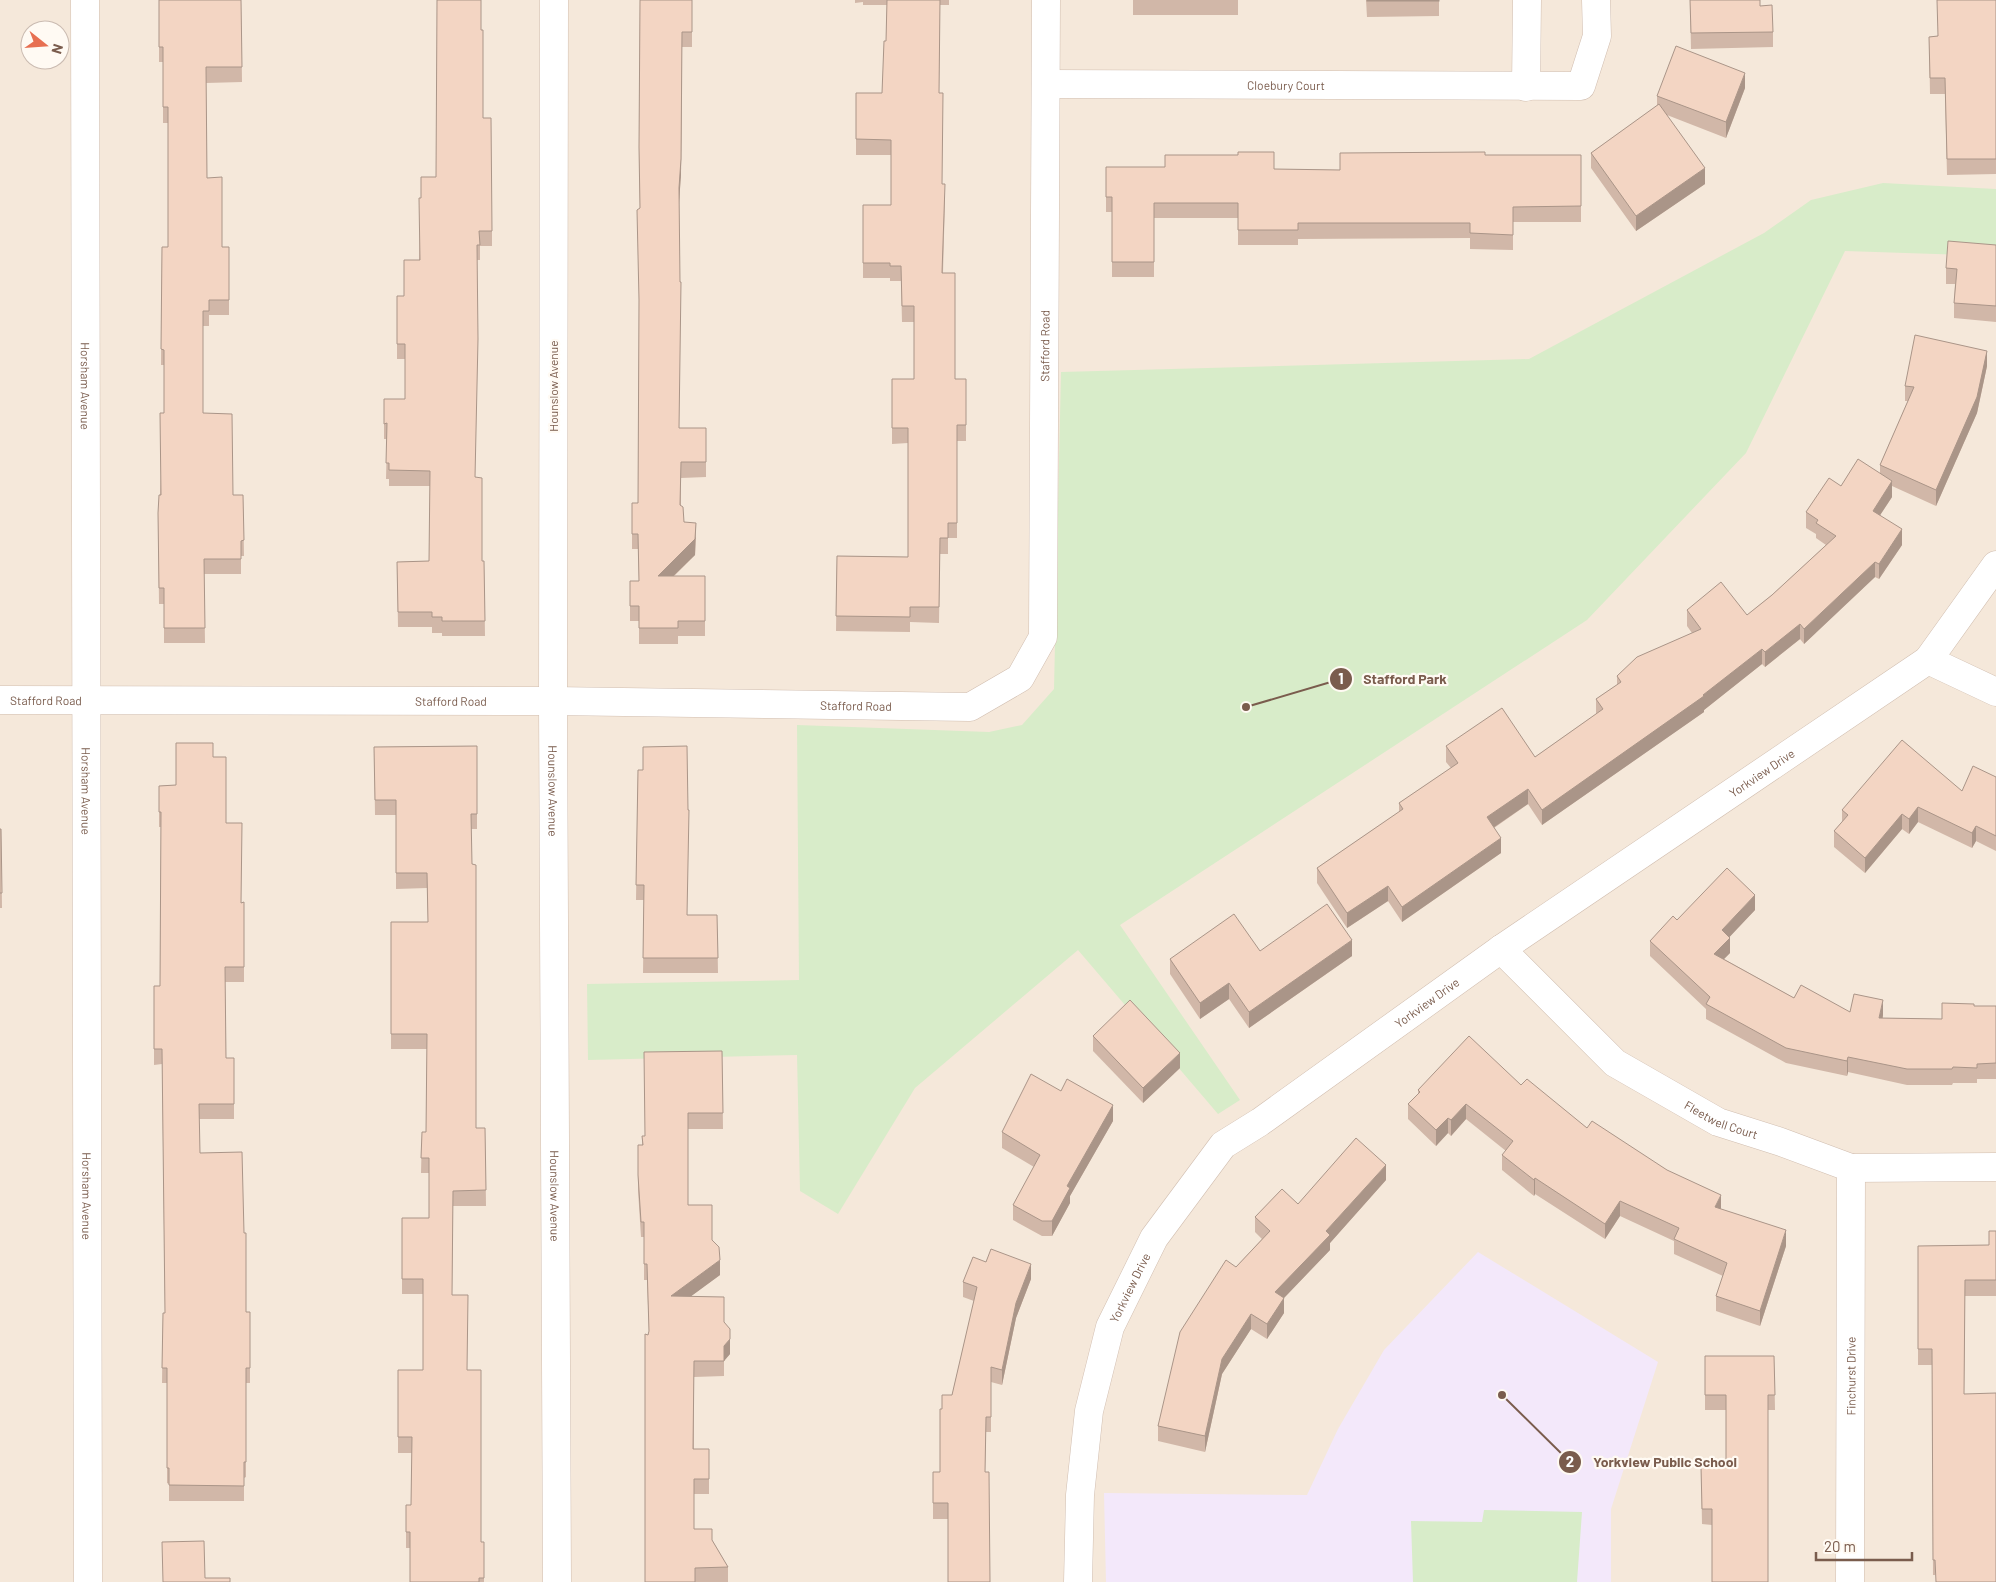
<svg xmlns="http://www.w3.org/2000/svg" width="1996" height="1582" viewBox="0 0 1996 1582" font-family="Barlow,sans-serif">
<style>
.residential{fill:#f5e8da;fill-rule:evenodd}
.education{fill:#f3e8fa}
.green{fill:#d8ecc9}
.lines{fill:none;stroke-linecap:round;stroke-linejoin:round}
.minor-casing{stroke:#d1beb0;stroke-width:29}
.minor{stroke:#fff;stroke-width:28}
.wall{fill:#d1b7a8}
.shaded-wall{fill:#aa9588}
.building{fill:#f3d5c3;stroke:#aa9588}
.labels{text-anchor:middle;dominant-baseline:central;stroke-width:4.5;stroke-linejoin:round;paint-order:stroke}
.street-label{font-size:12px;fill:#7a5c4d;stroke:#fffaf3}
.leader{fill:none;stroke:#7a5c4d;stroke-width:2}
.callout-dot{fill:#7a5c4d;stroke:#fffaf3;stroke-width:2}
.mark-label{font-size:15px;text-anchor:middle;font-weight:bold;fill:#fff}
.callout-label{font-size:14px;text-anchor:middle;font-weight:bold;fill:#7a5c4d;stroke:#fffaf3;stroke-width:4.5;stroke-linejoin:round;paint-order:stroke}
</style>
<rect width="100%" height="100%" fill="#fdf6ec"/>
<path class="residential" d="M 0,0 L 1996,0 L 1996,1582 L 0,1582 ZM 30,30 L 60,30 L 60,60 L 30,60 Z"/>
<polygon class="education" points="1478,1252 1658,1362 1611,1509 1611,1582 1106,1582 1104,1493 1307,1495 1338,1429 1384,1350"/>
<g class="green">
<polygon points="1883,183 1996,189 1996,256 1845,251 1746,453 1587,620 1120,925 1240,1100 1218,1114 1078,950 915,1088 838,1214 800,1191 797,1055 588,1060 587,984 799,980 797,725 989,732 1022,725 1054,689 1061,372 1529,359 1764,233 1811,200"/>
<polygon points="1484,1510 1582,1512 1577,1582 1413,1582 1411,1521 1482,1522"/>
</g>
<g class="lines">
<defs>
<g id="minor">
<path id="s1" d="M 85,0 L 88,1582"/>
<path id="s2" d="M 554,0 L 553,701 L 557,1582"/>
<path id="s3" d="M 1046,84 L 1581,86 L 1597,36 L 1596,0"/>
<polyline points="1526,87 1527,0"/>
<polyline points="1928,660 1996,692"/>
<path id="s4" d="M 0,700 L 553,701 L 970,707 L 1020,678 L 1043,637 L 1046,0"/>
<path id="s5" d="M 1501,949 L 1615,1063 L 1718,1122 L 1781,1142 L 1851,1168 L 1996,1167"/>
<path id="s6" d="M 1078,1582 L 1080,1495 L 1089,1411 L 1110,1327 L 1154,1238 L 1223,1145 L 1260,1122 L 1501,949 L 1928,660 L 1996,565"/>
<path id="s7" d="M 1850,1582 L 1851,1168"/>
</g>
</defs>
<use href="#minor" class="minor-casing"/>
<use href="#minor" class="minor"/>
</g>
<g class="wall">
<polygon points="159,0 241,0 242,82 206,83 207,178 222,247 229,247 229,315 209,315 209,326 203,326 203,413 233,495 243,495 244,556 241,556 241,574 204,574 205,643 164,643 164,604 159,604 158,513 160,495 164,413 164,365 161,365 162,247 168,247 168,123 163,123 163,62 159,62"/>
<polygon points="640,0 692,0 692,47 682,47 681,174 679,202 679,428 706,428 706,477 681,478 681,505 684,522 696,538 695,555 674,576 705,576 705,636 678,636 678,644 639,644 639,621 630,621 630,597 639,581 638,549 632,549 632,503 638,503 640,209 639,163"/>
<polygon points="855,0 949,0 949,5 940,5 939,93 942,184 945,199 943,273 955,379 966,379 966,441 957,441 957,538 948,538 948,554 940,554 939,623 910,622 910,632 836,631 837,556 908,557 908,443 892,444 892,379 914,379 914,322 902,322 901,281 890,281 890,278 863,278 863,205 891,205 891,155 856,155 856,93 882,93 886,41 887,5 863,5 863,2 855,3"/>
<rect x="1133" y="0" width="105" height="15"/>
<polygon points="1366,0 1439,0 1439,16 1367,17"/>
<polygon points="1690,0 1760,6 1773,32 1773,47 1691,49"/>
<polygon points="1996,0 1996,174 1947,175 1945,94 1930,94 1929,37 1937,36"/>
<polygon points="481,30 483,118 492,231 492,246 480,246 480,260 477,260 475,477 482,561 484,561 485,636 442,636 442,633 432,633 432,627 398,627 397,562 429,561 430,486 389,486 389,479 386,479 387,439 384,439 384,399 405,399 405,359 397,359 397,296 404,296 419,260 421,198 436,177"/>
<polygon points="1745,88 1726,138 1667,115 1705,184 1636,231 1591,168 1591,153 1657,106 1657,96"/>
<polygon points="1485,155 1581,155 1581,222 1513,222 1513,250 1470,249 1470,238 1298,239 1298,245 1238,245 1238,218 1154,218 1154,277 1112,277 1112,212 1106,212 1106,167 1340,170"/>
<polygon points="1996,245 1996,322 1954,318 1954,303 1955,284 1946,284 1946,268"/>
<polygon points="1987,366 1977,413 1936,506 1892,486 1892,497 1880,515 1902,545 1879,579 1875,577 1804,644 1800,639 1765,667 1762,664 1704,710 1704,712 1542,825 1528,804 1494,828 1501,853 1402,922 1388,901 1347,928 1317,883 1317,868 1399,812 1399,803 1451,768 1446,762 1446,746 1535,757 1596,714 1596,699 1617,685 1617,676 1692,633 1687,626 1687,610 1747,615 1772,595 1826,545 1816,538 1816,534 1806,528 1806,512 1841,486 1880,474 1880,465 1908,401 1905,401 1905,386"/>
<polygon points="477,746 477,829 471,829 476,1128 485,1128 486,1206 453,1206 452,1295 467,1370 481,1542 484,1542 484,1582 410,1582 410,1548 406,1548 406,1505 411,1505 412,1453 398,1453 398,1370 423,1370 423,1294 402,1294 402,1218 429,1218 429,1173 421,1173 422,1132 426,1132 427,1049 391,1049 391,922 428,922 427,888 396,889 396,815 375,815 374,747"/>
<polygon points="213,757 241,903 244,902 244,982 225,982 226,1058 234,1058 234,1119 199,1119 200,1153 246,1312 250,1312 250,1383 246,1383 246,1477 244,1478 244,1501 169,1501 169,1484 167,1483 167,1383 162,1383 163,1313 165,1313 162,1064 154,1065 154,986 160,986 161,827 159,827 159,786 176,785"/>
<polygon points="638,770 687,915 717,915 718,973 643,973 644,900 636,900"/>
<polygon points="1996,777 1996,851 1976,841 1972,848 1918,822 1909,834 1902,829 1865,873 1834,847 1834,831 1842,822 1842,810 1962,791"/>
<polygon points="0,829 1,829 2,908 0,908"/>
<polygon points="1755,910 1729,937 1730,953 1724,959 1794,998 1850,1012 1883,1015 1883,1018 1942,1019 1974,1006 1996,1006 1996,1079 1977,1079 1977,1083 1953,1083 1952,1085 1907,1085 1848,1072 1847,1076 1786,1063 1706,1019 1706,1009 1650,956 1650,941 1677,920"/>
<polygon points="1260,951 1352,956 1249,1028 1229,999 1200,1019 1170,974 1170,959"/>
<polygon points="1093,1036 1180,1068 1143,1103 1093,1051"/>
<polygon points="722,1051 723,1129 688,1129 688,1205 712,1240 720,1275 691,1296 724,1322 730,1354 724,1361 724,1376 694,1377 694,1449 709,1449 709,1494 694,1494 694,1529 712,1540 728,1567 728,1582 645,1582 648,1335 649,1332 647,1280 644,1280 644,1237 641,1237 638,1190 638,1145 642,1145 642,1136 645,1136"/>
<polygon points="1521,1085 1587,1128 1721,1209 1786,1246 1760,1326 1716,1311 1716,1296 1723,1276 1674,1254 1674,1241 1620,1216 1605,1239 1535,1194 1534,1196 1502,1170 1502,1155 1506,1151 1466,1119 1451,1136 1448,1133 1436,1146 1408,1119 1408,1104 1418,1094 1418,1090"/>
<polygon points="1061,1091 1113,1121 1070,1196 1070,1203 1052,1236 1042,1236 1013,1220 1013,1205 1034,1167 1002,1148 1002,1132"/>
<polygon points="1386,1180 1330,1243 1330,1250 1284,1298 1284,1313 1267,1339 1251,1329 1222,1374 1205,1452 1158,1441 1158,1426 1236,1267 1262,1239 1255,1232 1255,1217 1298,1204"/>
<polygon points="1996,1231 1996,1296 1965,1296 1964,1394 1935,1575 1933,1575 1932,1365 1918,1365 1918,1246 1989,1245"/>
<polygon points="1031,1279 1016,1318 1002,1385 991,1382 991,1432 986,1432 985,1472 948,1519 933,1519 933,1472 940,1472 942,1409 952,1395 974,1301 963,1297 963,1282"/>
<polygon points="1705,1356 1774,1356 1775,1410 1768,1410 1712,1525 1702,1524 1701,1467 1726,1467 1726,1410 1705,1410"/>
</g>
<g class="shaded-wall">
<polygon points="682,32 681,174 679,203 679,188"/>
<polygon points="1745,73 1745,88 1726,138 1726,122"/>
<polygon points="1705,168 1705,184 1636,231 1636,216"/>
<polygon points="1987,351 1987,366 1977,413 1936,506 1936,490"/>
<polygon points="1892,481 1892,497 1873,526 1873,511"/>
<polygon points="696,523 695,555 658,591 658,576"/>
<polygon points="1902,529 1902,545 1879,579 1879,564"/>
<polygon points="1875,562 1875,577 1804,644 1804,629"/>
<polygon points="1800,624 1800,639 1765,667 1765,652"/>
<polygon points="1762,649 1762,664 1704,710 1704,712 1542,825 1542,810 1703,695"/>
<polygon points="1528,789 1528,804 1487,832 1487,817"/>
<polygon points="1918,807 1918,822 1909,834 1909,819"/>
<polygon points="1902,814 1902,829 1865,873 1865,858"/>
<polygon points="1976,826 1976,841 1972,848 1972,833"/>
<polygon points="1501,838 1501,853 1402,922 1402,907"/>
<polygon points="1388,886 1388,901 1347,928 1347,913"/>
<polygon points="1755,895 1755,910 1722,945 1722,930"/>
<polygon points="1730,938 1730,953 1714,969 1714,954"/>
<polygon points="1352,940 1352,956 1249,1028 1249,1012"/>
<polygon points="1229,983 1229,999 1200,1019 1200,1003"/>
<polygon points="1883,1000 1883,1015 1879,1034 1879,1018"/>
<polygon points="1180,1053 1180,1068 1143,1103 1143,1088"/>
<polygon points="1848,1057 1848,1072 1847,1076 1847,1061"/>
<polygon points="1466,1104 1466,1119 1451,1136 1451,1120"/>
<polygon points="1113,1105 1113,1121 1070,1196 1070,1203 1052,1236 1052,1221 1067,1186"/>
<polygon points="1448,1118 1448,1133 1436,1146 1436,1130"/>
<polygon points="1386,1165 1386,1180 1330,1243 1330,1250 1284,1298 1284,1313 1267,1339 1267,1324 1275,1292 1326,1231"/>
<polygon points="1535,1178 1535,1194 1534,1196 1534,1180"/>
<polygon points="1721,1195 1721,1210 1715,1207"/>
<polygon points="1620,1201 1620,1216 1605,1239 1605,1224"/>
<polygon points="1786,1230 1786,1246 1760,1326 1760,1311"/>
<polygon points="720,1260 720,1275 671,1311 671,1296"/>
<polygon points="1031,1264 1031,1279 1016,1318 1002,1385 1002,1370 1016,1303"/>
<polygon points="1251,1314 1251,1329 1222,1374 1205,1452 1205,1436 1222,1359"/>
<polygon points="730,1339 730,1354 724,1361 724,1376 724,1346"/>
</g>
<g class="building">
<polygon points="159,0 241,0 242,67 206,67 207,178 222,177 222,247 229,247 229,300 209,300 209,311 203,311 203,413 232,414 233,495 243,495 244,540 241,541 241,559 204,559 205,628 164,628 164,588 159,588 158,513 159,495 161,495 160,413 164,413 164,350 161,349 162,247 168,247 168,107 163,107 163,47 159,47"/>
<polygon points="437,0 481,0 481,30 483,30 483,118 491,118 492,231 479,231 480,245 477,245 478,339 475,477 482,478 482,561 484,561 485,621 442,621 442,617 432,617 432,612 398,612 397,562 429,561 430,471 389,470 389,463 386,463 387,423 384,424 384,399 405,399 405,344 397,344 397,296 404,296 404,260 420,260 419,198 421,198 421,177 436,177"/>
<polygon points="640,0 692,0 692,32 682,32 681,159 679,188 680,282 681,282 679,428 706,428 706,462 681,462 680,505 683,507 684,522 696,523 695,539 658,576 705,576 705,621 678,621 678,628 639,628 639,606 630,606 630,581 639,581 638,534 632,534 632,503 638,503 639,300 637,210 640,208 639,147"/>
<polygon points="887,0 940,0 939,93 943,93 942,184 945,184 942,273 955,273 955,379 966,379 966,425 957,425 957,523 948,523 948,538 940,538 939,607 910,607 910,617 836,616 837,556 908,557 908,428 892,428 892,379 914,379 914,306 902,306 901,266 890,266 890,263 863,263 863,205 891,205 891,140 856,139 856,93 882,93 884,41 886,41"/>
<rect x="1367" y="0" width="72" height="1"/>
<polygon points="1690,0 1760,0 1760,6 1772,5 1773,32 1691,33"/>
<polygon points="1937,0 1996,0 1996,159 1947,159 1945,78 1930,78 1929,37 1938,36"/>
<polygon points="1676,46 1745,73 1726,122 1657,96"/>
<polygon points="1659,104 1705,168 1636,216 1591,153"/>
<polygon points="1238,152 1274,152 1274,169 1340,170 1340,153 1485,152 1485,155 1581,155 1581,206 1513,207 1513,235 1470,233 1470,223 1298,223 1298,230 1238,230 1238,203 1154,203 1154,262 1112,262 1112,197 1106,197 1106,167 1165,167 1165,155 1238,155"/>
<polygon points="1948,241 1996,245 1996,306 1954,303 1957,269 1946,268"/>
<polygon points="1915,335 1987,351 1977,397 1936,490 1880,465 1914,387 1905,386"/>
<polygon points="1858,459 1892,481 1873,511 1902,529 1879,564 1875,562 1804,629 1800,624 1765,652 1762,649 1703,695 1704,696 1542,810 1528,789 1487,817 1501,838 1402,907 1388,886 1347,913 1317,868 1403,809 1399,803 1458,763 1446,746 1502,708 1535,757 1603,709 1596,699 1621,682 1617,676 1637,657 1701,629 1687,610 1721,582 1747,615 1772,595 1836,536 1816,523 1818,520 1806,512 1829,478 1841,486"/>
<polygon points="1902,740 1962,791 1973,766 1996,777 1996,836 1976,826 1972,833 1918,807 1909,819 1902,814 1865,858 1834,831 1848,815 1842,810"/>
<polygon points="176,743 213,743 213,757 226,757 226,823 242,823 241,903 244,902 244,967 225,967 226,1058 234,1058 234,1104 199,1104 200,1153 242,1152 244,1233 246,1233 246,1312 250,1312 250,1368 246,1368 246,1462 244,1462 244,1486 169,1485 169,1468 167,1468 167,1368 162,1368 163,1313 165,1313 162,1049 154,1049 154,986 160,986 161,812 159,812 159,786 176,785"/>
<polygon points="477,746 477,814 471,814 472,864 476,865 476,1128 485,1128 486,1190 453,1191 452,1295 468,1295 467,1370 481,1370 481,1542 484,1542 484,1578 479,1578 479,1582 410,1582 410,1532 406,1532 406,1505 411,1505 412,1437 398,1437 398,1370 423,1370 423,1279 402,1279 402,1218 429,1218 429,1158 421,1158 422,1132 426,1132 427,1034 391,1034 391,922 428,922 427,873 396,873 396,800 375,800 374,747"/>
<polygon points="687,746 688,810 689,810 687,915 717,915 718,958 643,958 644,885 636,885 638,770 643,770 643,747"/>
<polygon points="0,829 1,829 2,893 0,893"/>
<polygon points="1727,868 1755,895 1722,930 1730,938 1714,954 1794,998 1801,985 1850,1012 1854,994 1883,1000 1879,1018 1942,1019 1942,1003 1974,1004 1974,1006 1996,1006 1996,1063 1977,1064 1977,1068 1953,1067 1952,1069 1907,1069 1848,1057 1847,1061 1786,1048 1706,1004 1710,997 1650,941 1673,916 1677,920"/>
<polygon points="1327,904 1352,940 1249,1012 1229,983 1200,1003 1170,959 1234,914 1260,951"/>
<polygon points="1130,1000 1180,1053 1143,1088 1093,1036"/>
<polygon points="1469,1036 1521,1085 1527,1079 1587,1128 1592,1121 1667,1170 1721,1195 1715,1207 1786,1230 1760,1311 1716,1296 1727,1263 1674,1239 1679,1228 1620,1201 1605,1224 1535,1178 1534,1180 1502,1155 1513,1141 1466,1104 1451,1120 1448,1118 1436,1130 1408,1104 1420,1092 1418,1090"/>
<polygon points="722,1051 723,1113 688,1113 688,1205 712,1205 712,1240 719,1247 720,1260 671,1296 724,1297 724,1322 730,1329 730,1339 724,1346 724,1361 694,1361 693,1449 709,1449 709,1479 694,1479 694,1529 712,1529 712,1540 728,1567 695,1568 695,1582 645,1582 645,1334 648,1335 649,1331 647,1264 644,1264 644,1222 641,1222 638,1175 638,1145 643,1145 642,1136 645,1136 644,1052"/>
<polygon points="1031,1074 1061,1091 1067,1079 1113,1105 1067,1186 1070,1188 1052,1221 1042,1221 1013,1205 1040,1155 1002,1132"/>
<polygon points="1356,1138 1386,1165 1326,1231 1330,1235 1275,1292 1284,1298 1267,1324 1251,1314 1222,1359 1205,1436 1158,1426 1180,1332 1226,1260 1236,1267 1270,1231 1255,1217 1282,1189 1298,1204"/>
<polygon points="1989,1231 1996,1231 1996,1280 1965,1280 1964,1394 1996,1393 1996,1582 1936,1582 1935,1560 1933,1560 1932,1349 1918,1349 1918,1246 1989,1245"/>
<polygon points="991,1249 1031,1264 1016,1303 1002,1370 991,1367 991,1417 986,1417 985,1472 989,1472 990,1582 948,1582 948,1503 933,1503 933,1472 940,1472 940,1409 942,1409 942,1395 952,1395 977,1287 963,1282 973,1257 986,1262"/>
<polygon points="1705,1356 1774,1356 1775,1395 1768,1395 1768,1582 1712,1582 1712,1509 1702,1509 1701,1467 1726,1467 1726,1395 1705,1395"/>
<polygon points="204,1541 205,1578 230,1578 230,1582 163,1582 162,1542"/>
</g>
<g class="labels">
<g class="street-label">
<text stroke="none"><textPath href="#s3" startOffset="240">Cloebury Court</textPath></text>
<text stroke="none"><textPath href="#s4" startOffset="1366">Stafford Road</textPath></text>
<text stroke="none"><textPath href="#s1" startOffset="386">Horsham Avenue</textPath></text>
<text transform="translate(553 386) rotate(-90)">Hounslow Avenue</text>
<text stroke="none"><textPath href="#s4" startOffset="46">Stafford Road</textPath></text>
<text stroke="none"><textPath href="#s4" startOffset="451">Stafford Road</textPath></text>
<text stroke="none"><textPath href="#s4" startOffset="856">Stafford Road</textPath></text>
<text stroke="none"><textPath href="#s6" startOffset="1128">Yorkview Drive</textPath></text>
<text stroke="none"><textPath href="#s1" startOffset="791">Horsham Avenue</textPath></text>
<text stroke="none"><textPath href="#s2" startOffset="791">Hounslow Avenue</textPath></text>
<text stroke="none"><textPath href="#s6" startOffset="722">Yorkview Drive</textPath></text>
<text stroke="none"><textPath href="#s5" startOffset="282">Fleetwell Court</textPath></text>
<text stroke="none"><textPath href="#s1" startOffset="1196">Horsham Avenue</textPath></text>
<text stroke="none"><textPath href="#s2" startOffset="1196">Hounslow Avenue</textPath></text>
<text stroke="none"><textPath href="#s6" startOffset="302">Yorkview Drive</textPath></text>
<text stroke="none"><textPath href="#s7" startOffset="206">Finchurst Drive</textPath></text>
</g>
</g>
<path class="leader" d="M1246 707L1341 679M1502 1395L1570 1462"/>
<g class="callout-dot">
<circle cx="1246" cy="707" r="5"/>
<circle cx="1502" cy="1395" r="5"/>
<circle cx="1341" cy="679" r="12"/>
<circle cx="1570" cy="1462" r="12"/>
</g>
<g class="mark-label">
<text x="1341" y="684">1</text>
<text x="1570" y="1467">2</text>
</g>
<g class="callout-label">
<text x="1405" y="684">Stafford Park</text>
<text x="1665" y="1467">Yorkview Public School</text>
</g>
<g transform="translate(45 45) rotate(107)"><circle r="24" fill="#fffaf3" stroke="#cabbb1"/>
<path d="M0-4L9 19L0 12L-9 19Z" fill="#e76f51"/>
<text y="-8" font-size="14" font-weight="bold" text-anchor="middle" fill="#7a5c4d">N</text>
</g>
<path d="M1816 1552v8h96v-8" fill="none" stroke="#7a5c4d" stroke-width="2.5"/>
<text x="1824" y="1552" font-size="15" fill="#7a5c4d" stroke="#fffaf3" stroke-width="4" paint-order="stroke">20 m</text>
</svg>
